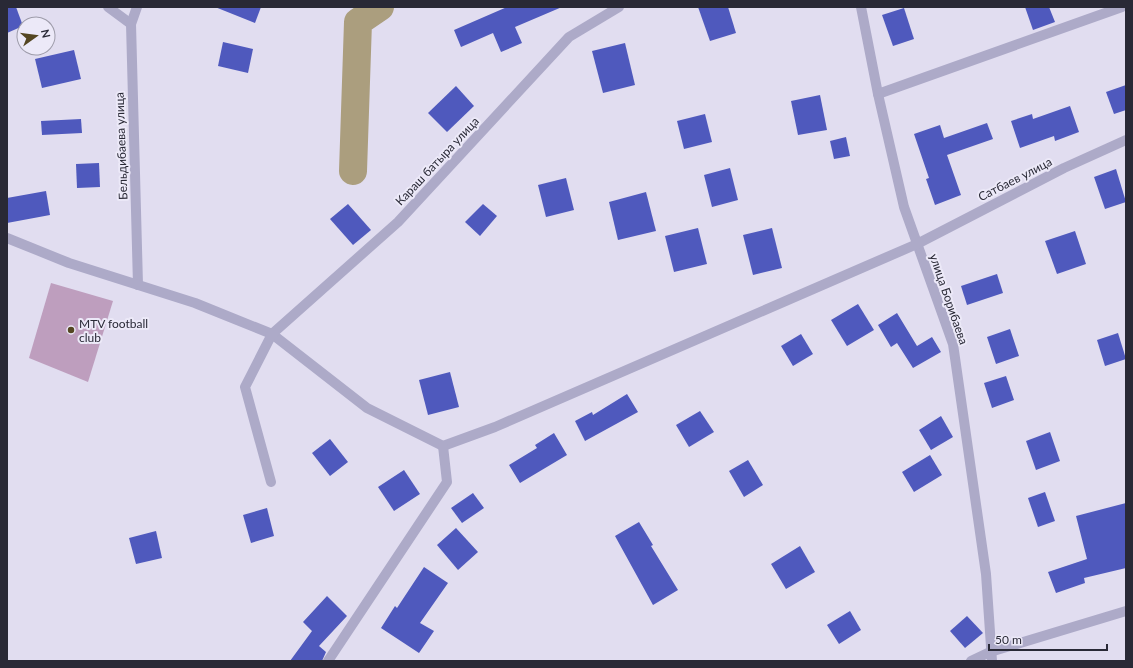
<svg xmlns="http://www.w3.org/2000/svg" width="1133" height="668" viewBox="0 0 1133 668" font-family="Lato,sans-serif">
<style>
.green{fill:#be9ebe}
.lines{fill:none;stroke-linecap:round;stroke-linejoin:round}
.river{stroke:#ab9e7e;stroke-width:28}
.building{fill:#4f59bd}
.minor{stroke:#adaac8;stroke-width:10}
.poi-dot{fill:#544622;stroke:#ece9f8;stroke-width:1.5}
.labels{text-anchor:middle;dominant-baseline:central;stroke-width:4;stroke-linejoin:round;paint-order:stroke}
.street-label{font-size:12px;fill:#292936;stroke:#ece9f8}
.poi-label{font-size:12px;fill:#292936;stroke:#ece9f8;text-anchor:start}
</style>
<rect width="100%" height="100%" fill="#e1ddf0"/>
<polygon class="green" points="51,283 113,301 88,382 29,358"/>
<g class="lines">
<polyline class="river" points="353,171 358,22 380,7"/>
</g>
<g class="building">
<polygon points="7,7 16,7 23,26 7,33"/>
<polygon points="215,7 261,7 255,23"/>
<polygon points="507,7 562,7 515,27 522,43 501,52 493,33 461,47 454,30"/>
<polygon points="698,7 728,7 736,33 710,41"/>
<polygon points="1025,7 1049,7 1055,22 1033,30"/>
<polygon points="904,8 914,39 893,46 882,15"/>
<polygon points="223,42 253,49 248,73 218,66"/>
<polygon points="625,43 635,85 603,93 592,51"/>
<polygon points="74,50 81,79 42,88 35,59"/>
<polygon points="1126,85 1126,110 1114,114 1106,92"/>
<polygon points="456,86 474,106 447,132 428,113"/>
<polygon points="820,95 827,130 798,135 791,101"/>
<polygon points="1070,106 1079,132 1055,141 1054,136 1020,148 1011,121 1032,114 1033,119"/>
<polygon points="705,114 712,142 684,149 677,121"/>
<polygon points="81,119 82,133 42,135 41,121"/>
<polygon points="987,123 993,139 947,155 961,195 935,205 926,179 929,178 914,134 940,125 944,138"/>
<polygon points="846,137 850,156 834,159 830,141"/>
<polygon points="99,163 100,187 77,188 76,164"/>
<polygon points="730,168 738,200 712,207 704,175"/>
<polygon points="1116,169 1126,202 1105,209 1094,177"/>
<polygon points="566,178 574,210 546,217 538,185"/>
<polygon points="46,191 50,215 7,223 7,198"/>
<polygon points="646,192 656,231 618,240 609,202"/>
<polygon points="348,204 371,230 353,245 330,219"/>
<polygon points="483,204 497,216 480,236 465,222"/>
<polygon points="698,228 707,264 674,272 665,236"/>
<polygon points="772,228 782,268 753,275 743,235"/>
<polygon points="1075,231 1086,264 1057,274 1045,241"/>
<polygon points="997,274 1003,293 967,305 961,286"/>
<polygon points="858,304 874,330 847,346 831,320"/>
<polygon points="897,313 917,346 932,337 941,352 913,368 897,343 891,347 878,325"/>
<polygon points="1010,329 1019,356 996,364 987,337"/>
<polygon points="1118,333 1126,359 1105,366 1097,340"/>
<polygon points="801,334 813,354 793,366 781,346"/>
<polygon points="450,372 459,407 428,415 419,380"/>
<polygon points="1006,376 1014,400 992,408 984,383"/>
<polygon points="627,394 638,412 585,441 575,421 592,412 593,415"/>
<polygon points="700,411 714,432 689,447 676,425"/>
<polygon points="941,416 953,437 931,450 919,430"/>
<polygon points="1050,432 1060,461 1036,470 1026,441"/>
<polygon points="554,433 567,455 520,483 509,465 537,448 535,445"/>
<polygon points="330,439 348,462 330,476 312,453"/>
<polygon points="930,455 942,475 914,492 902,472"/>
<polygon points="748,460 763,485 744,497 729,471"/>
<polygon points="404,470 420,494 394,511 378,487"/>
<polygon points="1045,492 1055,521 1038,527 1028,498"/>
<polygon points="473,493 484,508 462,523 451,508"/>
<polygon points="1126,503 1126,568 1084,578 1085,583 1056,593 1048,572 1087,559 1076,516"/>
<polygon points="267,508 274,536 251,543 243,515"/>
<polygon points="639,522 653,545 651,546 678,590 653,605 615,536"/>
<polygon points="456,528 478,552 458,570 437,545"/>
<polygon points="156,531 162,558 136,564 129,538"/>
<polygon points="800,546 815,572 786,589 771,564"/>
<polygon points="424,567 448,583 420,623 434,631 419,653 381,628 395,606 397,608"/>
<polygon points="327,596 347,616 319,646 326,652 322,661 290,661 312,631 303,622"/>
<polygon points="850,611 861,630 839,644 827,625"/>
<polygon points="967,616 983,633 965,648 950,631"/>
</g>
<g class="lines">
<g class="minor">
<polyline points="108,7 131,24"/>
<polyline points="137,7 131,24 138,285"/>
<polyline points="861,7 878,94 904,207 953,344 986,574 992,661"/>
<polyline points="878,94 1122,7"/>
<polyline points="7,238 69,263 195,303 272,334 367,408 443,446 495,427 917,244 1064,168 1126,140"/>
<polyline points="271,482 245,387 272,334 398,222 569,37 619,7"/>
<polyline points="328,661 447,482 443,446"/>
<polyline points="971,661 990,652 1126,611"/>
</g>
</g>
<circle class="poi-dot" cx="71" cy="330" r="4"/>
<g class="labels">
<g class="street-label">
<text transform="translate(121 146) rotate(-92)">Бельдибаева улица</text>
<text transform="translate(437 161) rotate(-47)">Караш батыра улица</text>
<text transform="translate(1015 179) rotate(-27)">Сатбаев улица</text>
<text transform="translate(949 299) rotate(71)">улица Борибаева</text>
</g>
<g class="poi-label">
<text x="79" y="323">MTV football<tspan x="79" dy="14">club</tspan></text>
</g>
</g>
<rect width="1133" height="668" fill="none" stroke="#292936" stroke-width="16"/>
<g transform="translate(36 36) rotate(76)"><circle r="19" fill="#ece9f8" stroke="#9e9caa"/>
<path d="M0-3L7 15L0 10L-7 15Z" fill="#544622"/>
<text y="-6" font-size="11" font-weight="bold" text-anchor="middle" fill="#292936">N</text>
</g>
<path d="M989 644v6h118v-6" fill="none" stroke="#292936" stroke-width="2"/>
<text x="995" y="644" font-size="12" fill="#292936" stroke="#ece9f8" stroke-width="3" paint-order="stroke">50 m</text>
</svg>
